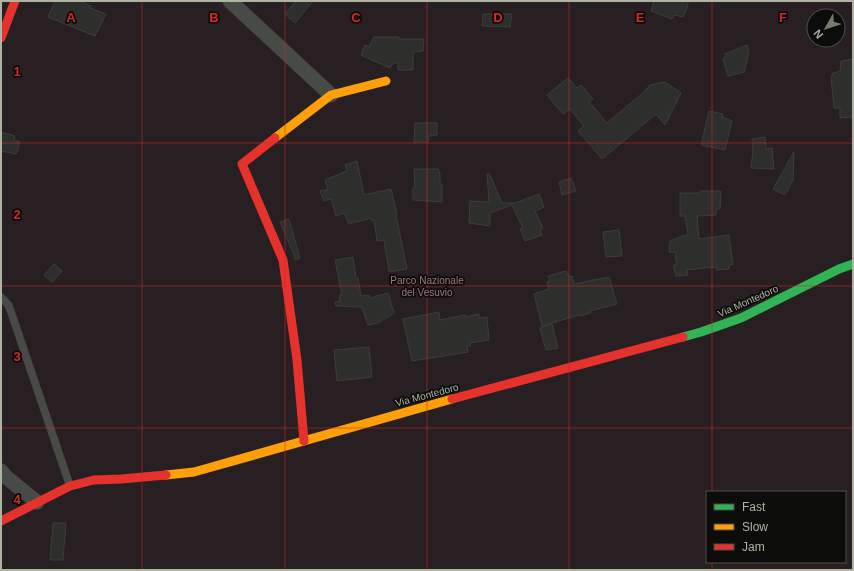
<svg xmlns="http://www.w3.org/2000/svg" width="854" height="571" viewBox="0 0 854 571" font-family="Arial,sans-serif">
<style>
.green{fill:#281f22;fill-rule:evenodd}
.building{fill:#2e2f2d;stroke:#3c3e39}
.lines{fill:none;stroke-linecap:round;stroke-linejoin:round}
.lane{stroke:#484a45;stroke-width:8}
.street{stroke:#484a45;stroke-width:15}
.fast{stroke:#30b455;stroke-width:9}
.slow{stroke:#ff9f0a;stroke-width:9}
.jam{stroke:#e5322d;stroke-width:9}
.grid{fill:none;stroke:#d62828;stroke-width:1;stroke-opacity:0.55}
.labels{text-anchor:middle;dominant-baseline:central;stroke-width:3.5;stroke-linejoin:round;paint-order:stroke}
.park-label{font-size:10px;fill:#a17584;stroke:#0c0c0b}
.street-label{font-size:10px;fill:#aeb4a0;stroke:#0c0c0b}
.grid-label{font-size:13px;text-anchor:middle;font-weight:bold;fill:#d62828;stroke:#0c0c0b;stroke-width:3.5;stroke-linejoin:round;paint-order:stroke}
</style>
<rect width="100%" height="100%" fill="#111"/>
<path class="green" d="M 1,1 L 853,1 L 853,570 L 1,570 ZM 814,16 L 838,16 L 838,40 L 814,40 ZM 707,492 L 845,492 L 845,562 L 707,562 Z"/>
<g class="building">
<polygon points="55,1 79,1 91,6 90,8 106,14 95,36 48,17"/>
<polygon points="296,1 313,1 295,23 285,14"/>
<polygon points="654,1 689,1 687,5 688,6 683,17 675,15 672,19 651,11"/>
<polygon points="483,14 512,14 510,27 482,26"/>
<polygon points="374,37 399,37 399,39 424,39 423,51 413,52 413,70 398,70 398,63 393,63 390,68 361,55 365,45 369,47"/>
<polygon points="747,45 749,52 744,72 728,76 723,59 726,56 725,54"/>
<polygon points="853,59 853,117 840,118 840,108 834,108 831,77 833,73 840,71 841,61"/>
<polygon points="568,78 577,88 581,85 593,99 589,102 607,123 644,92 650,85 665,82 681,93 665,125 656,114 602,159 578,131 584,126 570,109 563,114 547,95"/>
<polygon points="709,111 723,114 722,117 732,121 725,150 701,145"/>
<polygon points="415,123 437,123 437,135 429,136 428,142 414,142"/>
<polygon points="1,132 15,136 14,140 20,142 16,154 1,151"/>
<polygon points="765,137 766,149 772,148 774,169 751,168 753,150 752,139"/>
<polygon points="794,152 793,180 785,195 773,189"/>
<polygon points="357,161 364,195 391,189 397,214 396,215 407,269 389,272 384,240 377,241 374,220 372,221 371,218 349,224 344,213 336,216 331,199 324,201 320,191 328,189 325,180 347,171 345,165"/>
<polygon points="414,169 438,169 440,174 440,184 442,184 442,202 413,200 413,188 415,188"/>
<polygon points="489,173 502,203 515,203 539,194 544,207 535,211 543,228 540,230 542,235 525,241 520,229 523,228 512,205 490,213 490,226 469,223 470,201 489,202 487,174"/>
<polygon points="571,178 576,191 562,195 559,182"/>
<polygon points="700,191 721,191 720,209 716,209 716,215 697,216 699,239 729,235 733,264 729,265 729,269 717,270 717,267 705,268 687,270 688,275 676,276 673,265 677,265 675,252 669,252 670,241 688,234 685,216 680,216 680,193 700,193"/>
<polygon points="289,219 300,258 295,260 294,255 280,222"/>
<polygon points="619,230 622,256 606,257 603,232"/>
<polygon points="353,257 356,278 358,278 361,296 369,295 370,298 388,293 394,313 378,323 368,325 362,307 336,306 335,302 340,301 339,295 342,295 335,260"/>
<polygon points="54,264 62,271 52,282 44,275"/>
<polygon points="566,271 569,277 572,276 574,284 609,277 617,304 590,311 591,313 580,316 579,315 542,326 534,294 549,289 547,282 550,281 548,276"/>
<polygon points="439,312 440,320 466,315 466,317 479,314 479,318 487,317 489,340 470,343 471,346 467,346 468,352 412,361 403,319"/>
<polygon points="552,324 558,348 546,350 540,328"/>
<polygon points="369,347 372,377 337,381 334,350"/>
<polygon points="53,523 66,523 63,560 50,560"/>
</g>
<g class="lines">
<polyline class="lane" points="1,297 9,306 70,486"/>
<g class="street">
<polyline points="230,1 331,95"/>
<polyline points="1,471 6,477 37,502"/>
</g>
<polyline class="fast" points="683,337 701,332 741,318 839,269 853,264"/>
<g class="slow">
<polyline points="275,138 331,95 386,81"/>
<polyline points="166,475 194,472 452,399"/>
</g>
<g class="jam">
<polyline points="1,38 15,1"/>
<polyline points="275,138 242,164 283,260 297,360 304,441"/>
<polyline points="452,399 683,337"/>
<polyline points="1,521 70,486 94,480 121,479 166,475"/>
</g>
</g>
<path class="grid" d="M 142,1 L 142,570M 285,1 L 285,570M 427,1 L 427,570M 569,1 L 569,570M 712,1 L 712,492M 1,143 L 853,143M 1,286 L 853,286M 1,428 L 853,428M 712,562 L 712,570"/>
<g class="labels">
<g class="park-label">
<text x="427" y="280">Parco Nazionale<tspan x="427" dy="12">del Vesuvio</tspan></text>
</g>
<g class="street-label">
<text transform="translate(748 301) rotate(-24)">Via Montedoro</text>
<text transform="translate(427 395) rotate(-15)">Via Montedoro</text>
</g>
</g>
<g class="grid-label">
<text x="71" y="22">A</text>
<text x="214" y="22">B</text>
<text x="356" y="22">C</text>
<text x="498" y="22">D</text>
<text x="640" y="22">E</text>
<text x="783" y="22">F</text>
<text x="17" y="76">1</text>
<text x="17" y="219">2</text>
<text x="17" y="361">3</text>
<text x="17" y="504">4</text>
</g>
<rect width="854" height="571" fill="none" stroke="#aeb4a0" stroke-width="4"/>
<rect x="706" y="491" width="140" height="72" fill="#0c0c0b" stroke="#4d4f47"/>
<rect x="714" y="504" width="20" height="6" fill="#30b455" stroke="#4d4f47"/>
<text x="742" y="511" font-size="12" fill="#aeb4a0">Fast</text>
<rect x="714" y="524" width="20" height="6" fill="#ff9f0a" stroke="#4d4f47"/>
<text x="742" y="531" font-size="12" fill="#aeb4a0">Slow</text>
<rect x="714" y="544" width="20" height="6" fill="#e5322d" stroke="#4d4f47"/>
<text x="742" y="551" font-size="12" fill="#aeb4a0">Jam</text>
<g transform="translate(826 28) rotate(231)"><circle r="19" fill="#0c0c0b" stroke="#4d4f47"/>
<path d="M0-3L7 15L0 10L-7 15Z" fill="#777b6e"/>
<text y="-6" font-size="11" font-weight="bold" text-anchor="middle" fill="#aeb4a0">N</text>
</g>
</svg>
